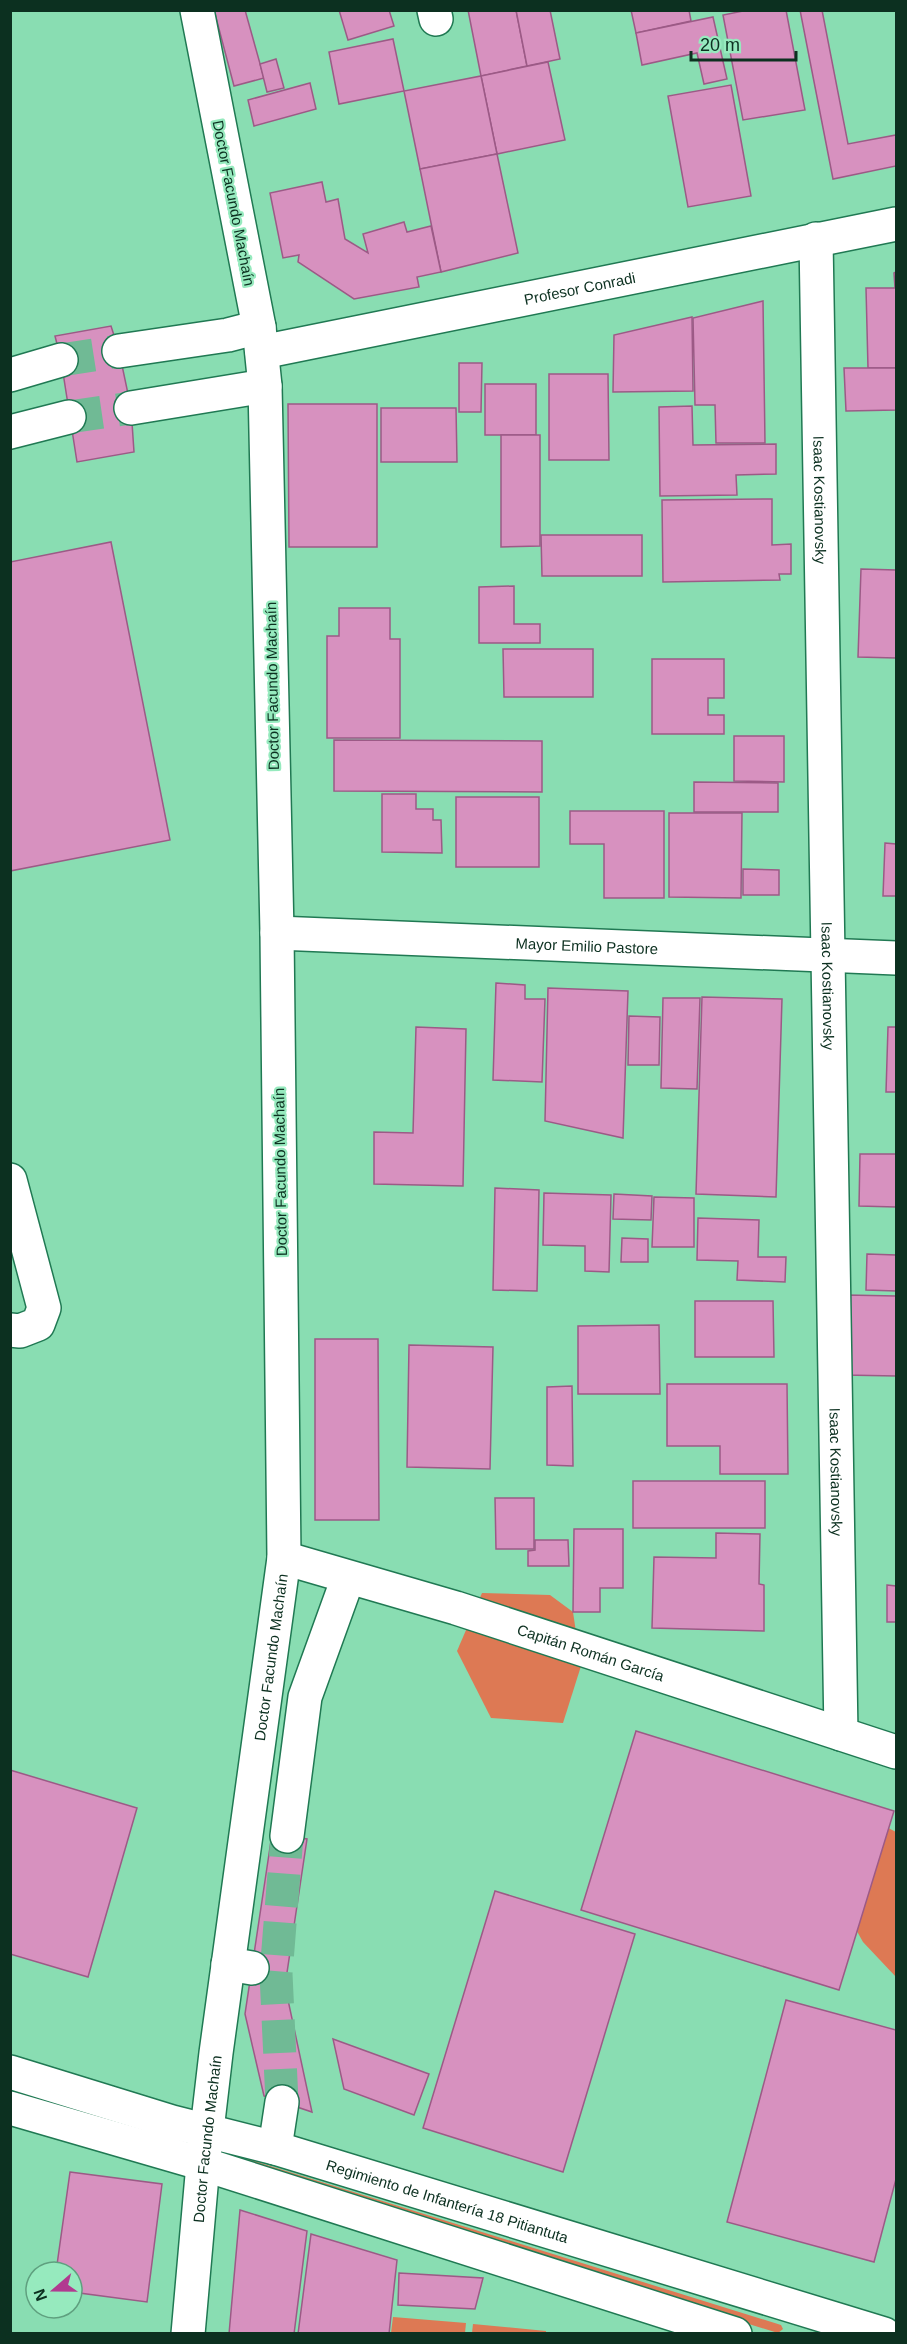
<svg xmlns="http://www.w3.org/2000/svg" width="907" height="2344" viewBox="0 0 907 2344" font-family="Helvetica,sans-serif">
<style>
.green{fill:#dd7954}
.building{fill:#d791bf;stroke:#9c5a86;stroke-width:1.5}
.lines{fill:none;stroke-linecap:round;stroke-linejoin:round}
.minor-tunnel{stroke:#70ba95;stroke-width:33;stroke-dasharray:33 16;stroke-linecap:butt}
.minor-casing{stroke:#207953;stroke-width:36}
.major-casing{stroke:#207953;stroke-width:36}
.minor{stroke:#fff;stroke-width:33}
.major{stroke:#fff;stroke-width:33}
.labels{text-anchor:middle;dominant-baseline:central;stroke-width:4.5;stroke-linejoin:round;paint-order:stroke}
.street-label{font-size:15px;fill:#0c3020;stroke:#96eabe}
</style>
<rect width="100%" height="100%" fill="#89ddb2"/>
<g class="green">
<polygon points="482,1593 550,1595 573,1612 581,1666 563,1723 491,1718 457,1651"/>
<polygon points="875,1821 896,1832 896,1977 863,1942 835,1892"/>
<polygon points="238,2156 781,2325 783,2329 778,2333 235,2164 234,2158"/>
<polygon points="393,2317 466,2323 465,2333 391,2333"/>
<polygon points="473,2324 546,2331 546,2333 472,2333"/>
</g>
<g class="building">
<polygon points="214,10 245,10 264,78 234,86"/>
<polygon points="339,10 389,10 394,26 348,40"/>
<polygon points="468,10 516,10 527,66 481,76"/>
<polygon points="516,10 550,10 560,59 527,66"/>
<polygon points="631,10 689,10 691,21 636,33"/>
<polygon points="748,10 786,10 805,110 743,120 723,15"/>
<polygon points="800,10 822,10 848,144 896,135 896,166 833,179"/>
<polygon points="713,17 727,79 704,84 697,53 642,65 636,33"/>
<polygon points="393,39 404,91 339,104 329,52"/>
<polygon points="276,59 284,88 267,92 260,64"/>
<polygon points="548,62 565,140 497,154 481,76"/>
<polygon points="481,76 497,154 420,169 404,91"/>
<polygon points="310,83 316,109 254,126 248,100"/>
<polygon points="731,85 751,196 688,207 668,96"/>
<polygon points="497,154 518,253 441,272 420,169"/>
<polygon points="322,182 326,202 338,199 345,239 368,253 363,234 404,222 407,232 431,226 441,272 417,277 419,287 354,299 298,262 299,255 283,258 270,193"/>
<polygon points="896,272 896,368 868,368 866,288 895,288 894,273"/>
<polygon points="763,301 765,443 716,443 715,405 695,405 693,318"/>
<polygon points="692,317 693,391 613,392 614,335"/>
<polygon points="111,326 119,351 131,408 134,452 77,462 61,360 55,336"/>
<polygon points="459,363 482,363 481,412 459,412"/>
<polygon points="844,368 896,368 896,410 846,411"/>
<polygon points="549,374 608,374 609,460 549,460"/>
<rect x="485" y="384" width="51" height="51"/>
<polygon points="288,404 377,404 377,547 289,547"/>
<polygon points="692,406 693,445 776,444 776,474 736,475 737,495 660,496 659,407"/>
<polygon points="381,408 456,408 457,462 381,462"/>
<polygon points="501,435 540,435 540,546 501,547"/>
<polygon points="772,499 772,545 791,544 791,574 779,574 780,580 663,582 662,500"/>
<polygon points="541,535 642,535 642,576 542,576"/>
<polygon points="111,542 170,840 10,871 10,562"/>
<polygon points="861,569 896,570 896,658 858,657"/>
<polygon points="514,586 514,624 540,624 540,643 479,643 479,587"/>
<polygon points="339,608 390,608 390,639 400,639 400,738 327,738 327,636 339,636"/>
<polygon points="503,649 593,649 593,697 504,697"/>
<polygon points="652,659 724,659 724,698 708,698 708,715 724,715 724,734 652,734"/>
<polygon points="734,736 784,736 784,782 734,781"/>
<polygon points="334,740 542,741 542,792 334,791"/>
<polygon points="694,782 778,783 778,812 694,812"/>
<polygon points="382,794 416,794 416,809 433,809 433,820 441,820 442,853 382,852"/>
<rect x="456" y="797" width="83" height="70"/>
<polygon points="570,811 664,811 664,898 604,898 604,844 570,844"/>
<polygon points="669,813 742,813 741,898 669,897"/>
<polygon points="885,843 896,844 896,896 883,896"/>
<polygon points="743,869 779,870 779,895 743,895"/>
<polygon points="496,983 525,985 525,999 545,999 542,1082 493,1080"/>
<polygon points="548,988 628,991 623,1138 545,1121"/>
<polygon points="702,997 782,999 776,1197 696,1194"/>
<polygon points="663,998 700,998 697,1089 661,1088"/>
<polygon points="629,1016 660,1017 659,1065 628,1065"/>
<polygon points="416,1027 466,1029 463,1186 374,1184 374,1132 413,1133"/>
<polygon points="888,1027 896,1027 896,1092 886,1092"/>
<polygon points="860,1154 896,1154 896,1207 859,1206"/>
<polygon points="495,1188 539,1190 537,1291 493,1290"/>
<polygon points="544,1193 611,1195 609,1272 585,1271 585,1246 543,1245"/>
<polygon points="614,1194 652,1196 651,1220 613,1219"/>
<polygon points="654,1197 694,1198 694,1247 652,1247"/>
<polygon points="698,1218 759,1220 758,1257 786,1257 785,1282 737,1280 738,1261 697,1260"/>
<polygon points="622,1238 648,1239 648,1262 621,1262"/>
<polygon points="867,1254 896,1255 896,1291 866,1290"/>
<polygon points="846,1295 896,1296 896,1376 844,1375"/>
<polygon points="695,1301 773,1301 774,1357 695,1357"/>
<polygon points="659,1325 660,1394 578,1394 578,1326"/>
<polygon points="315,1339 378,1339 379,1520 315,1520"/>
<polygon points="409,1345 493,1347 490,1469 407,1467"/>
<polygon points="667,1384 787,1384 788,1474 720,1474 720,1446 667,1446"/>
<polygon points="572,1386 573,1466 547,1465 547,1387"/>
<rect x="633" y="1481" width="132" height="47"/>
<polygon points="495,1498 534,1498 534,1549 496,1549"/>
<polygon points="574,1529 623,1529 623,1588 600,1588 600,1612 573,1612"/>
<polygon points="716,1533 760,1534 759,1584 764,1585 764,1631 652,1628 654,1557 716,1558"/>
<polygon points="535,1540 568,1540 569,1566 528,1566 528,1551 535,1550"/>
<polygon points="887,1585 896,1586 896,1622 887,1622"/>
<polygon points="636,1731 894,1811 839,1990 581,1910"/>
<polygon points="10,1770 137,1808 88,1977 10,1954"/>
<polygon points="272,1834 307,1839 285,1986 312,2112 264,2096 245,2014"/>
<polygon points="495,1891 635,1934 563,2172 423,2128"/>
<polygon points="786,2000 896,2030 896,2179 874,2262 727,2222"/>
<polygon points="333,2039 429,2074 414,2115 344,2089"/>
<polygon points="70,2172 162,2184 147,2302 72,2292 72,2272 56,2272"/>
<polygon points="240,2210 307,2231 294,2334 229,2334"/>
<polygon points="311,2234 397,2260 389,2334 298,2334"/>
<polygon points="399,2273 483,2278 475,2309 398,2305"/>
</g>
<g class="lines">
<g class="minor-tunnel">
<polyline points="61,360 119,351"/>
<polyline points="69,417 131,408"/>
<polyline points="282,2102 276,1974 287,1836"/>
</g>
<defs>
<g id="minor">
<polyline points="434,10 436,19"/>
<path id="s1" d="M 816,239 L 841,1734"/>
<polyline points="119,351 228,335 259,327"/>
<path id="s2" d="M 262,352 L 896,224"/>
<polyline points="10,375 61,360"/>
<polyline points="131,408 265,386"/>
<polyline points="10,432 69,417"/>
<path id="s3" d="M 277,933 L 896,958"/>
<polyline points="10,1180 44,1308 38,1324 20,1331 10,1330"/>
<path id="s4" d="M 284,1558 L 456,1608 L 896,1752"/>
<polyline points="287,1836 305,1697 348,1578"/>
<polyline points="228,1964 252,1968"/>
<polyline points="275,2148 282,2102"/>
</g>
<g id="major">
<path id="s5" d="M 10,2072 L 172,2122 L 275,2148 L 884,2334"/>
<polyline points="10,2108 203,2164 735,2334"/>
<path id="s6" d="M 188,2334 L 203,2164 L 216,2053 L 284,1558 L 277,933 L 265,386 L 259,327 L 197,10"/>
</g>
</defs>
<use href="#minor" class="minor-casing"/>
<use href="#major" class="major-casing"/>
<use href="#minor" class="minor"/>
<use href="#major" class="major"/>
</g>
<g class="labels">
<g class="street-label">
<text transform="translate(234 203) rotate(79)">Doctor Facundo Machaín</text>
<text stroke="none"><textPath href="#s2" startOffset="324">Profesor Conradi</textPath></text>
<text stroke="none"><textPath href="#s1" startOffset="261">Isaac Kostianovsky</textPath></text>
<text transform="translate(272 686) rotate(-91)">Doctor Facundo Machaín</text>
<text stroke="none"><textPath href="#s3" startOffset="310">Mayor Emilio Pastore</textPath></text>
<text stroke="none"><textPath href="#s1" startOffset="747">Isaac Kostianovsky</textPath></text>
<text transform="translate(280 1172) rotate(-91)">Doctor Facundo Machaín</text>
<text stroke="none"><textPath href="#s1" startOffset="1233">Isaac Kostianovsky</textPath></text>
<text stroke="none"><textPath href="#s4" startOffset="321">Capitán Román García</textPath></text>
<text stroke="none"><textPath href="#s6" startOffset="682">Doctor Facundo Machaín</textPath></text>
<text stroke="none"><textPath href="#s6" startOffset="196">Doctor Facundo Machaín</textPath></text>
<text stroke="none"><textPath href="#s5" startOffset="456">Regimiento de Infantería 18 Pitiantuta</textPath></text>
</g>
</g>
<rect width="907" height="2344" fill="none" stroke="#0c3020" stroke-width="24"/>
<g transform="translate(54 2290) rotate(250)"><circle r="28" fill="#96eabe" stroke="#5fa07f" stroke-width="1.5"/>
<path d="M0-4.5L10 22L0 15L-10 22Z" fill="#b13a90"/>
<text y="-9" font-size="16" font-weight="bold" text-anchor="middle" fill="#0c3020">N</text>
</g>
<path d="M691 51v9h105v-9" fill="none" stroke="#0c3020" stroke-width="3"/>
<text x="700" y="51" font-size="18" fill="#0c3020" stroke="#96eabe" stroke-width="4.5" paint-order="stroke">20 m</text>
</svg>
